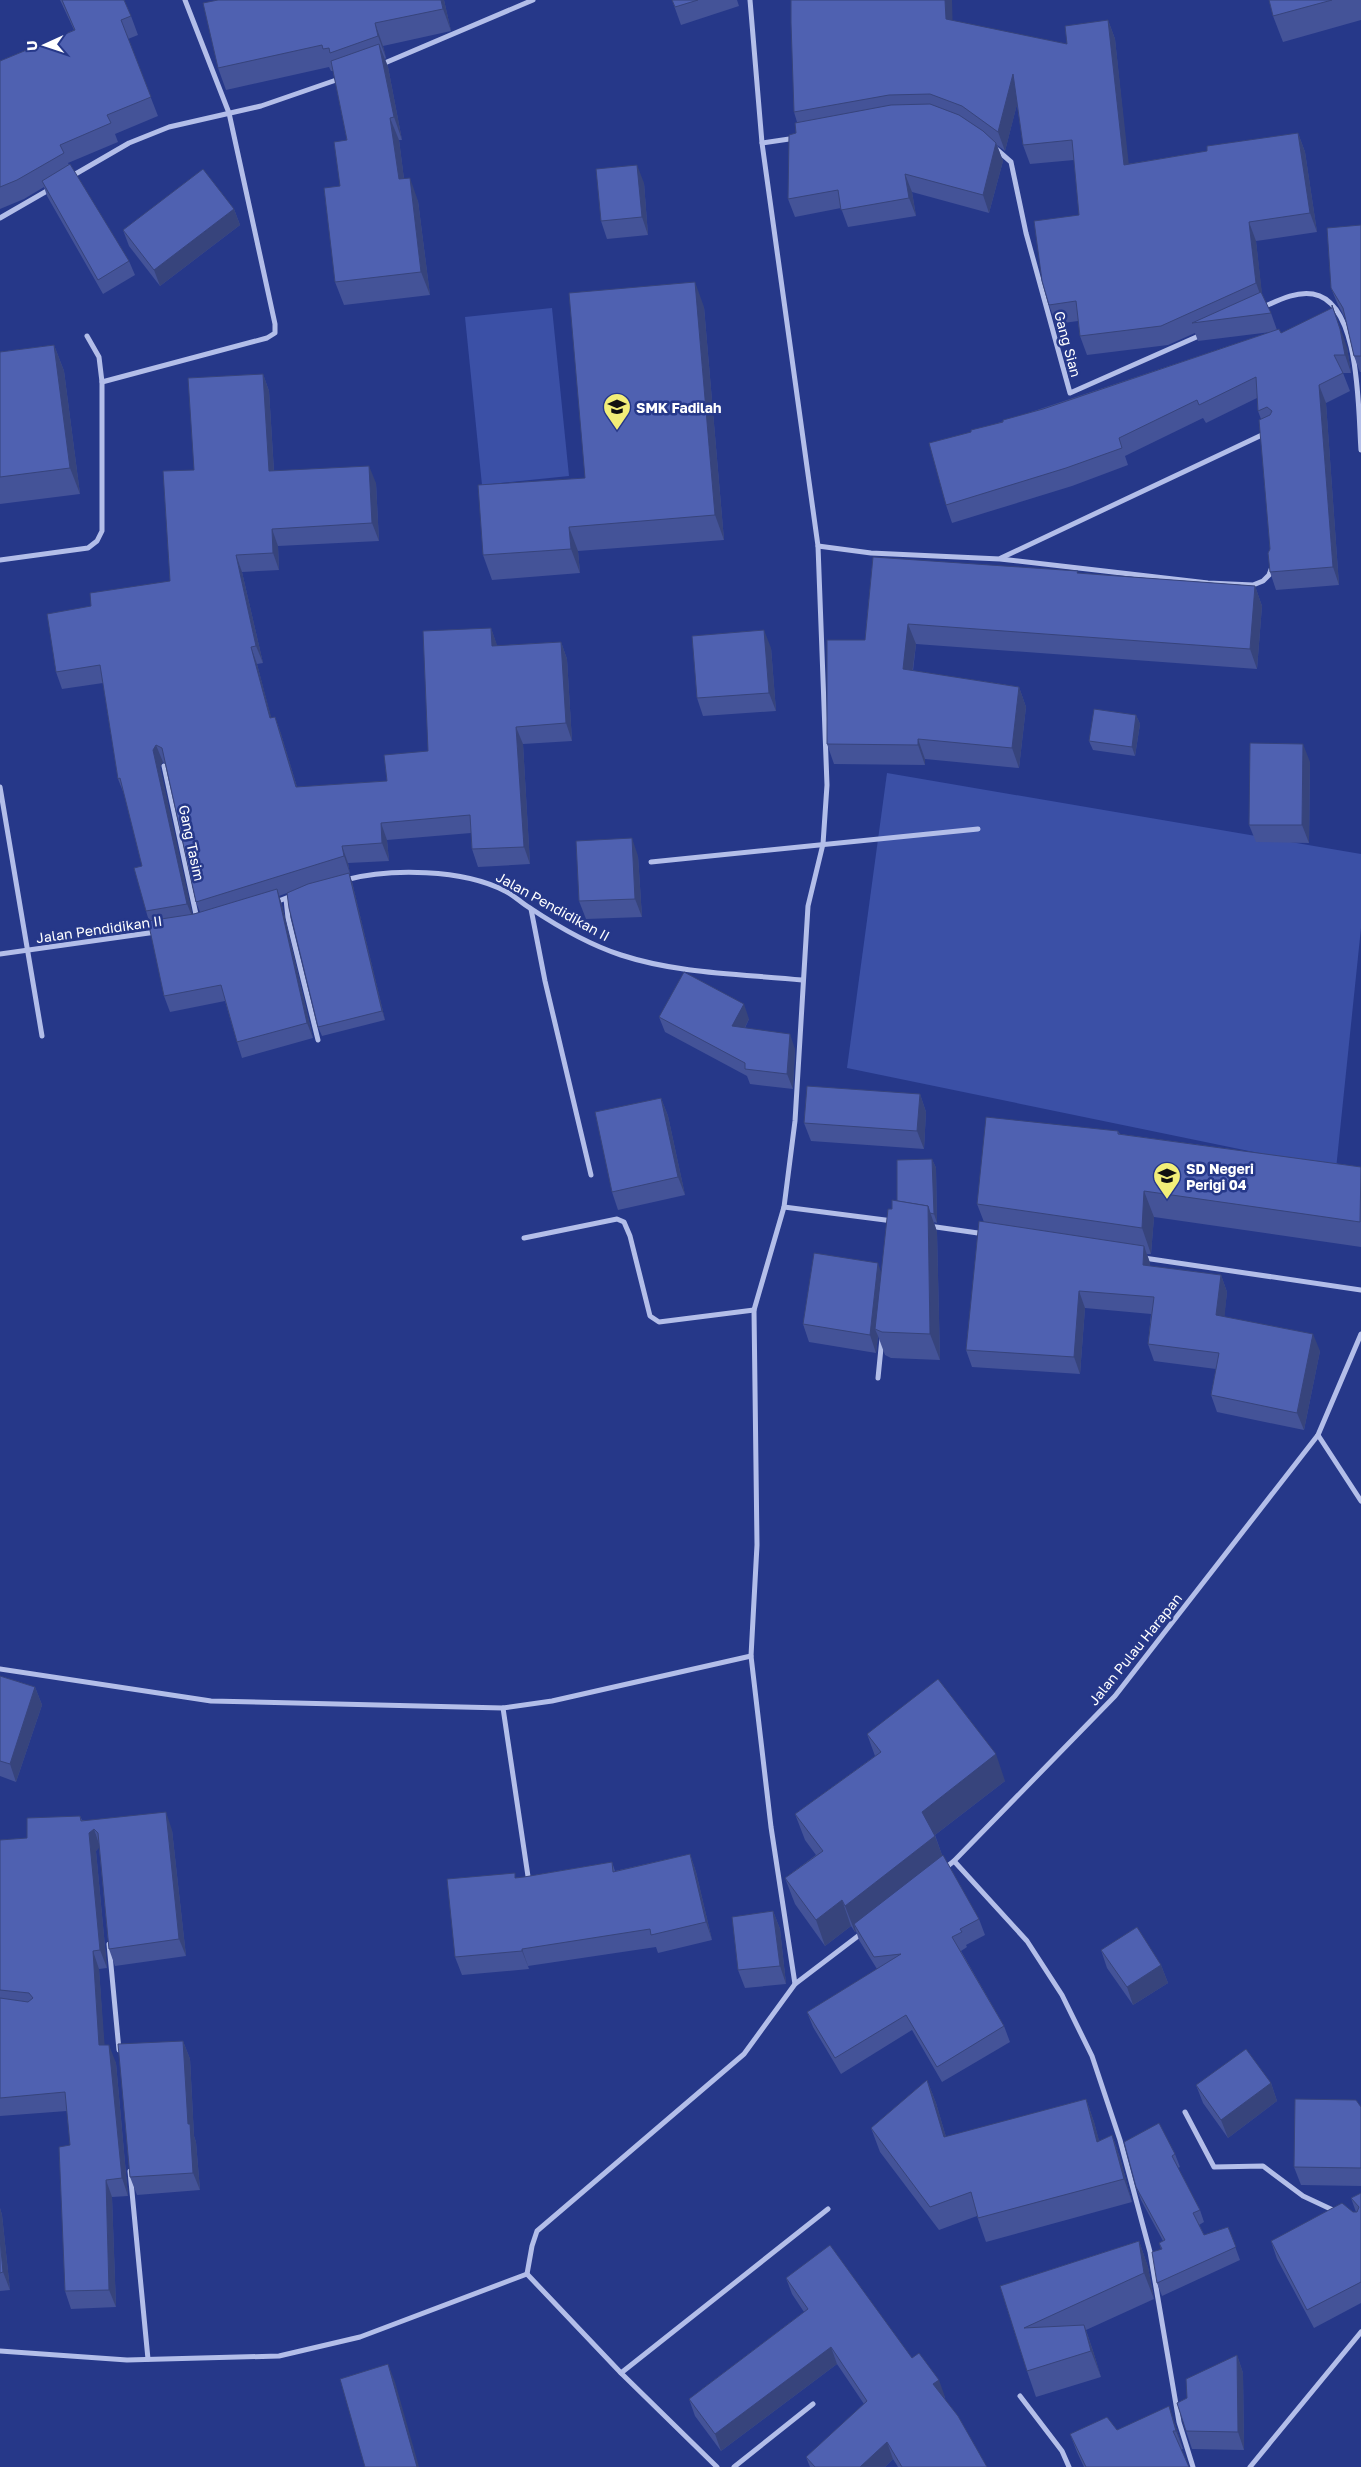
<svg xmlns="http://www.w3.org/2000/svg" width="1361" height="2467" viewBox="0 0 1361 2467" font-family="'Golos Text',sans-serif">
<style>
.garden{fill:#3b50a6}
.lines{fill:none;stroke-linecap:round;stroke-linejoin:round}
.minor{stroke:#b3bee9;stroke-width:5}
.wall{fill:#445398;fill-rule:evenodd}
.shaded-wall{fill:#37447c}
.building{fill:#4f61b1;stroke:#37447c}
.labels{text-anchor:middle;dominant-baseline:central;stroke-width:5;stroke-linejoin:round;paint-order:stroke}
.street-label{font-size:14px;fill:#fff;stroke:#263889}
.poi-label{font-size:14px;font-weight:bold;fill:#fff;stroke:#263889;text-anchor:start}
</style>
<rect width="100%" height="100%" fill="#263889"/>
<g class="garden">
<polygon points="552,308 569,476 482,485 465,317"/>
<polygon points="887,773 1361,854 1361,928 1336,1169 847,1068"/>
</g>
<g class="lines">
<g class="minor">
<polyline points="750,0 762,143 818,546 827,785 823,844 808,906 795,1121 784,1207 754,1310 757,1545 751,1656 771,1827 795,1984"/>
<polyline points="380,65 533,0"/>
<polyline points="762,143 796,138"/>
<polyline points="995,148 1011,162 1026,233 1070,393 1201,335"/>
<polyline points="72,176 129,143 169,127 261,106 342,78"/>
<polyline points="0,218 52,188"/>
<path d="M 1261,308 C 1277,301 1295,291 1313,294 C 1361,302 1358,412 1361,450"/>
<polyline points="87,336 99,357 102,382 267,338 275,333 275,324 229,113 185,0"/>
<polyline points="818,546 871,553 1000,559 1208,583 1253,585 1263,581 1269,575 1272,567"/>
<polyline points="1001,558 1264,434"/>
<polyline points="0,560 88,548 97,541 102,531 102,382"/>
<polyline points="164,766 197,919"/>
<polyline points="0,787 42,1036"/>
<polyline points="651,862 978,829"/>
<path d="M 345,880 C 390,868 463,869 505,891 C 514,895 521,903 530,908 C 557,926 590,945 621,955 C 679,974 742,974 802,980"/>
<polyline points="286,899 288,918 318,1040"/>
<polyline points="276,902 294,895"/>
<polyline points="531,909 545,981 591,1175"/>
<polyline points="0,954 156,932"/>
<polyline points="784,1207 893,1221"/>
<polyline points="929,1226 985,1234"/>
<polyline points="524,1238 617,1219 624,1222 630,1236 650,1316 659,1322 754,1310"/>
<polyline points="1144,1258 1361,1290"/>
<polyline points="878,1378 882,1338"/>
<polyline points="1318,1435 1361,1501"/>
<polyline points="0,1669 211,1701 503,1708 552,1701 751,1656"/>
<polyline points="503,1708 529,1883"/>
<polyline points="954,1861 1027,1941 1062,1995 1092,2056 1120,2140 1150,2252 1179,2422 1193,2467"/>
<polyline points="944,1869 954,1861 1115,1696 1318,1435 1361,1334"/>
<polyline points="109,1944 119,2050"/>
<polyline points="1185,2112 1214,2167 1263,2166 1303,2196 1335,2211"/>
<polyline points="130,2171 148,2359"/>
<polyline points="527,2274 532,2246 537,2231 744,2054 795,1984 862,1933"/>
<polyline points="527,2274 621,2373 717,2467"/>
<polyline points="0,2351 127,2360 279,2356 360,2337 527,2274"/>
<polyline points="621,2373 828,2209"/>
<polyline points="1020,2396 1062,2451 1069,2467"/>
<polyline points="734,2467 813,2404"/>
<polyline points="1250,2467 1361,2332"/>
</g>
</g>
<g class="wall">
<polygon points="60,0 124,0 131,16 138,35 128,39 158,116 115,134 118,142 68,163 129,261 135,275 103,294 47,196 44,187 24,199 0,209 0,61 74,30"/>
<polygon points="218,0 444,0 451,31 383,46 386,58 385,59 388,67 402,140 399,140 404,179 418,201 430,295 344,305 335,282 340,186 347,140 333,71 331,71 329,67 226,90 218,68"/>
<polygon points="672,0 737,0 739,6 681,25"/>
<polygon points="791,0 952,0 952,21 1067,44 1108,20 1115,39 1128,164 1207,151 1298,133 1305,152 1317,232 1256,241 1262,296 1271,313 1277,330 1281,333 1347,347 1351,373 1343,373 1350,391 1326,403 1339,585 1276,590 1270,572 1270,549 1261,419 1258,411 1257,398 1206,423 1203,418 1125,456 1128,465 1072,486 952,523 946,505 971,432 1271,332 1198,341 1195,333 1168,345 1087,355 1080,336 1078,321 1056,324 1049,305 1079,215 1074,160 1030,164 1023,145 1017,104 1005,151 997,145 1003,161 989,213 912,192 916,216 848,227 841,208 795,217 788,199 797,122 794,112"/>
<polygon points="1269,0 1361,0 1361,20 1283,42 1273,16"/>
<polygon points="644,183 648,235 607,239 601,221"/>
<polygon points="234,209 240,225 160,286 129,246 123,230"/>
<polygon points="1361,225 1361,372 1360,372 1354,356 1345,318 1338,305 1331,288"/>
<polygon points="704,307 724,540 578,551 580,573 492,580 483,555 585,478"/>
<polygon points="54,345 64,371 80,494 0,504 0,352"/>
<path d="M 263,374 L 269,391 L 274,471 L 376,483 L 379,541 L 278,546 L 279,570 L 242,572 L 263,663 L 257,664 L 271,718 L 275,717 L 281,734 L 297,787 L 387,781 L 428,751 L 491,628 L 497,646 L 561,642 L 567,659 L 572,741 L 523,744 L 530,864 L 478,867 L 472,849 L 471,833 L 387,840 L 389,861 L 348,863 L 350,874 L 349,874 L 352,882 L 385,1020 L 322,1036 L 318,1027 L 287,893 L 279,896 L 282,905 L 313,1038 L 242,1058 L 237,1042 L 225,1001 L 170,1012 L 164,996 L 149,921 L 146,911 L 142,866 L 124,794 L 118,779 L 103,683 L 62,689 L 56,672 L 91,606 L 170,581 L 194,470 ZM 163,762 L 165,764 L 196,902 L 200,912 L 192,914 L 160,767 Z"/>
<polygon points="873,557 1079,573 1255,586 1262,606 1257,669 916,644 913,671 1019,687 1026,707 1019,768 925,759 925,765 834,764 827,744 865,640"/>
<polygon points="771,648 776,711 703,716 697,698"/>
<polygon points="1136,715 1140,724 1135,756 1093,750 1089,741"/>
<polygon points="1310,762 1309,843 1256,842 1249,825"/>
<polygon points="638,856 642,917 586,919 579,901"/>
<polygon points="659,1017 749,1019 745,1028 795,1049 793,1089 750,1084 747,1076 665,1032"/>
<polygon points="920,1094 926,1112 924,1149 811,1141 804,1123"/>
<polygon points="661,1098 668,1116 685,1195 618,1210 612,1192"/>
<polygon points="1118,1131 1120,1134 1361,1167 1361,1247 1154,1217 1151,1254 1147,1254 1150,1263 1150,1266 1221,1275 1227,1292 1224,1317 1320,1351 1304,1430 1217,1412 1211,1395 1216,1369 1154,1361 1148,1344 1151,1314 1085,1308 1080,1374 972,1367 966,1350 984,1222 977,1204"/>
<polygon points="932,1159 936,1168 937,1223 934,1222 937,1232 940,1360 891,1358 885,1355 878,1336 876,1353 809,1342 803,1324 881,1273 892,1209 897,1201"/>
<polygon points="0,1676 35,1687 42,1705 16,1782 0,1776"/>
<polygon points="867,1734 1005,1781 935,1835 942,1855 979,1919 985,1935 966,1945 967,1947 961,1951 1004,2026 1010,2042 942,2082 912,2030 841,2074 813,2027 807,2012 877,1969 859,1940 856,1931 855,1932 851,1926 825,1946 795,1904 785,1878 816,1855 805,1840 795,1814 875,1756"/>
<polygon points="80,1816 82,1820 172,1830 186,1956 115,1966 109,1949 99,1847 96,1851 107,1968 99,1969 104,2045 116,2063 128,2196 112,2197 116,2307 71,2309 65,2291 70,2145 67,2111 0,2116 0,1840 27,1838"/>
<polygon points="690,1854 696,1872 712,1940 658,1953 656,1947 528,1966 529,1969 462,1975 455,1957 516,1878 524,1877 612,1862 615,1871"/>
<polygon points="773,1911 780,1929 786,1984 745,1988 738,1970"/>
<polygon points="1101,1950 1161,1965 1168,1983 1133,2005 1107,1968"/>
<polygon points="183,2041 190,2059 194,2136 196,2142 200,2190 137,2195 130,2177"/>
<polygon points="927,2080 936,2103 946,2137 1086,2099 1094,2122 1099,2141 1112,2135 1120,2158 1132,2202 986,2242 977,2216 939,2230 880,2152 871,2128"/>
<polygon points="1271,2083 1277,2101 1228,2138 1203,2103 1196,2085"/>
<polygon points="1361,2107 1361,2186 1301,2185 1294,2167"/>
<polygon points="1124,2142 1175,2154 1180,2167 1178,2168 1200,2210 1204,2222 1199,2225 1204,2235 1228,2227 1240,2260 1162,2296 1157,2283 1161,2249 1159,2243 1163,2241 1141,2200 1136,2187"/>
<polygon points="1361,2193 1361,2303 1314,2328 1277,2259 1271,2241 1353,2212 1356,2212 1351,2198"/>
<polygon points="0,2208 2,2215 10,2290 0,2291"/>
<polygon points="1139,2241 1148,2267 1154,2299 1086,2330 1093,2351 1101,2377 1036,2397 1027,2371 1000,2286"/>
<polygon points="786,2278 912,2358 945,2397 944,2398 987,2467 898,2467 893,2459 885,2467 810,2467 806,2457 864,2404 837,2364 721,2451 695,2416 689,2399 804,2312 792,2294"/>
<polygon points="1237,2355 1243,2373 1244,2450 1192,2449 1186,2431"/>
<polygon points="1175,2424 1183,2449 1181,2449 1189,2467 1084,2467 1077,2452 1070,2434"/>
</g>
<g class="shaded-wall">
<polygon points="441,0 444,0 451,31 443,9"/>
<polygon points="945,0 952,0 953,39 946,19"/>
<polygon points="1108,20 1115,39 1131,184 1124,165"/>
<polygon points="375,23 383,46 386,58 378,36"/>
<polygon points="379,44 388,67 402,140 394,117"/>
<polygon points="1013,74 1020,93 1005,151 998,132"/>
<polygon points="390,118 399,140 407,202 399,179"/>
<polygon points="1298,133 1305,152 1317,232 1310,213"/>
<polygon points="996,143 1003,161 989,213 983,195"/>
<polygon points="637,165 644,183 648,235 642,217"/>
<polygon points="905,174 912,192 916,216 909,198"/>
<polygon points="410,178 418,201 430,295 421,272"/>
<polygon points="234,209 240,225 160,286 154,270"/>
<polygon points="1249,222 1256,241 1263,302 1256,283"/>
<polygon points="695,282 704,307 724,540 715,515"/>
<polygon points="1332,305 1347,347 1351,373 1345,355"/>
<polygon points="54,345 64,371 80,494 70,468"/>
<polygon points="263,374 269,391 275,488 269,471"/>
<polygon points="1319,385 1326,403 1339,585 1333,567"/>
<polygon points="369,466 376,483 379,541 372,523"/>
<polygon points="569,527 578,551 580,573 571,549"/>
<polygon points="272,529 278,546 279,570 273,553"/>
<polygon points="236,555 242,572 263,663 256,646"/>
<polygon points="1255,586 1262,606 1257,669 1250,649"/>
<polygon points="908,624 916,644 910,689 903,669"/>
<polygon points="491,628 497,645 498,664 492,646"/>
<polygon points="764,630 771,648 776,711 769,693"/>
<polygon points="561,642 567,659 572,741 566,723"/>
<polygon points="251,647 257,664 276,735 270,718"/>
<polygon points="1019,687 1026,707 1019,768 1012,748"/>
<polygon points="1136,715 1140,724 1135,756 1132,747"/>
<polygon points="275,717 281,734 302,804 296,787"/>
<polygon points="516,727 523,744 530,864 524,847"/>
<polygon points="918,739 925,759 925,765 918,745"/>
<polygon points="1303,744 1310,762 1309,843 1302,825"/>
<polygon points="156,745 163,762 160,767 194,921 187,904 153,750"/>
<polygon points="381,823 387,840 389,861 382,843"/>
<polygon points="632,838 638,856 642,917 635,899"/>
<polygon points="342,846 348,863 350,874 344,856"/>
<polygon points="349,873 352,882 385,1020 382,1011"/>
<polygon points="277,889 282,905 313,1038 307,1023"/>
<polygon points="744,1004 749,1019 738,1041 732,1026"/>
<polygon points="790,1034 795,1049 793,1089 787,1074"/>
<polygon points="920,1094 926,1112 924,1149 917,1131"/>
<polygon points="661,1098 668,1116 685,1195 678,1177"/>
<polygon points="932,1159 936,1168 937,1223 934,1214"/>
<polygon points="1144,1191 1154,1217 1151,1254 1142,1228"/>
<polygon points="928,1206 937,1232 940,1360 930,1334"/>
<polygon points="1144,1246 1150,1263 1149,1282 1143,1265"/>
<polygon points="878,1263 884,1281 875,1329 878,1336 876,1353 870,1335"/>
<polygon points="1221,1275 1227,1292 1223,1332 1216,1315"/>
<polygon points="1079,1291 1085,1308 1080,1374 1074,1357"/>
<polygon points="1313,1334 1320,1351 1304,1430 1297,1413"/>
<polygon points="35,1687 42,1705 16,1782 10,1764"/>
<polygon points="996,1754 1005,1781 931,1838 922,1812"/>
<polygon points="166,1812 172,1830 186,1956 179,1939"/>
<polygon points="94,1829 100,1847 96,1851 107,1968 100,1950 89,1833"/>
<polygon points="935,1836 945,1863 854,1924 856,1931 855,1932 845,1906"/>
<polygon points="690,1854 696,1872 712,1940 706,1922"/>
<polygon points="842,1900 851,1926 825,1946 816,1920"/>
<polygon points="773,1911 780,1929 786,1984 780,1966"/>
<polygon points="522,1949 528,1966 529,1969 522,1951"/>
<polygon points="93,1951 99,1969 106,2063 99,2045"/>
<polygon points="1161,1965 1168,1983 1133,2005 1127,1987"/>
<polygon points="183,2041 190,2059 194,2136 196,2142 200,2190 193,2173 188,2124"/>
<polygon points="109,2045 116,2063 128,2196 122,2178"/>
<polygon points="927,2080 936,2103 953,2161 944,2137"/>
<polygon points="1271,2083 1277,2101 1228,2138 1221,2120"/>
<polygon points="1086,2099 1094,2122 1106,2166 1097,2142"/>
<polygon points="1112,2135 1120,2158 1132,2202 1124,2179"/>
<polygon points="106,2180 112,2197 116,2307 109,2290"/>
<polygon points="0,2208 2,2215 10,2290 3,2272 0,2238"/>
<polygon points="1139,2241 1148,2267 1154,2299 1144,2273"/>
<polygon points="1084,2325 1093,2351 1101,2377 1091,2351"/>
<polygon points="831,2347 837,2364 721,2451 715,2434"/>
<polygon points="1237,2355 1243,2373 1244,2450 1238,2432"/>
<polygon points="388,2364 395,2382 419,2467 417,2467"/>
<polygon points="939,2380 945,2397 939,2401 933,2384"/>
<polygon points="1169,2406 1175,2424 1183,2449 1176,2431"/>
<polygon points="887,2442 893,2459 885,2467 860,2467"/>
</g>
<g class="building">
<polygon points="62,0 124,0 131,16 121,20 151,97 107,115 111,123 60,145 64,153 17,180 0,187 0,61 75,30"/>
<polygon points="218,0 441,0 443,9 375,23 378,36 330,53 329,48 323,49 322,45 218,68 203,3"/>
<polygon points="672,0 698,0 675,7"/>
<polygon points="791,0 945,0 946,19 1067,44 1065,26 1108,20 1124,165 1207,151 1207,146 1298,133 1310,213 1249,222 1256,283 1161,326 1080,336 1076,301 1049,305 1042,281 1034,221 1079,215 1072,140 1023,145 1013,74 998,132 962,106 930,94 889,95 794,112 791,23"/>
<polygon points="1269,0 1332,0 1273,16"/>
<polygon points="379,44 394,117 390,118 399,179 410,178 421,272 335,282 324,188 340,186 334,142 347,140 331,61"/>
<polygon points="930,104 959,115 983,131 996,143 983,195 905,174 909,198 841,210 838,190 788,199 789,135 796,133 795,123 891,105"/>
<polygon points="70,164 129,261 98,280 42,181"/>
<polygon points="637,165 642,217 601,221 596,169"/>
<polygon points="203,169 234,209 154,270 123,230"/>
<polygon points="1361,225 1361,356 1354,356 1343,308 1331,288 1327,228"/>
<polygon points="695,282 715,515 569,527 571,549 483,555 478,485 585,478 569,293"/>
<polygon points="1261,292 1271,313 1192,323"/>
<polygon points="1332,305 1340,329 1345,355 1334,355 1343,373 1319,385 1333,567 1270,572 1268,553 1270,549 1259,420 1270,415 1272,411 1267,407 1258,411 1256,377 1199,405 1197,400 1119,438 1122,448 1066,468 946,505 929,443 971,432 971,430 1003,422 1003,420 1043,409 1279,329 1281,333 1332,308"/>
<polygon points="54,345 70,468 0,477 0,352"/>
<polygon points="263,374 269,471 369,466 372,523 272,529 273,553 236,555 256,646 251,647 270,718 275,717 296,787 387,781 384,755 428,751 423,631 491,628 492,646 561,642 566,723 516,727 524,847 472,849 470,815 381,823 382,843 342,846 344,856 196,902 162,748 156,745 153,750 187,904 146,911 134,868 142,866 120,778 118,779 100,665 56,672 47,614 91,606 90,593 170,581 163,471 194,470 188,378"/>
<polygon points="873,557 1078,571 1077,573 1255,586 1250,649 908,624 903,669 1019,687 1012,748 918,739 918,745 827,744 827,640 865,640"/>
<polygon points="764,630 769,693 697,698 692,636"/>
<polygon points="1094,709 1136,715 1132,747 1089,741"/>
<polygon points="1250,743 1303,744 1302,825 1249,825"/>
<polygon points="632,838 635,899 579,901 576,841"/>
<polygon points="349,873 382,1011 318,1027 289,908 287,893 308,884"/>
<polygon points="277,889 307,1023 237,1042 221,985 164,996 148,921 194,914"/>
<polygon points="684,972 744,1004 732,1026 790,1034 787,1074 745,1069 745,1063 659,1017"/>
<polygon points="807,1086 920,1094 917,1131 804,1123"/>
<polygon points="661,1098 678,1177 612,1192 595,1112"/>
<polygon points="986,1117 1118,1131 1118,1134 1361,1167 1360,1222 1144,1191 1142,1228 977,1204"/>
<polygon points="932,1159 934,1214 930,1213 928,1206 897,1201 897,1160"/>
<polygon points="892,1200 928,1206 930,1334 882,1332 875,1329 888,1209 892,1209"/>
<polygon points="979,1221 1144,1246 1143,1265 1221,1275 1216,1315 1313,1334 1297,1413 1211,1395 1219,1353 1148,1344 1154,1297 1079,1291 1074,1357 966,1350"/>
<polygon points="814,1253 878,1263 870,1335 803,1324"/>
<polygon points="0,1676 35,1687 10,1764 0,1761"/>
<polygon points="938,1679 996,1754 922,1812 935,1836 845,1906 842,1900 816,1920 785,1878 823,1851 795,1814 881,1752 867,1734"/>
<polygon points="166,1812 179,1939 109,1949 98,1833 94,1829 89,1833 100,1950 93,1951 99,2045 109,2045 122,2178 106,2180 109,2290 65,2291 59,2147 70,2145 65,2092 0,2098 0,1998 28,2002 33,1998 29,1993 0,1990 0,1840 27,1838 27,1818 80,1816 81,1821"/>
<polygon points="690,1854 706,1922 651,1935 650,1929 522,1949 522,1951 455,1957 447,1879 515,1873 515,1878 524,1877 612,1862 613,1872"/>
<polygon points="943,1855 979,1919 960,1929 962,1932 952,1937 1004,2026 937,2067 906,2015 835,2058 807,2012 901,1954 874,1957 854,1924"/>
<polygon points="773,1911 780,1966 738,1970 732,1917"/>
<polygon points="1137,1927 1161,1965 1127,1987 1101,1950"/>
<polygon points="183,2041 188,2124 190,2124 193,2173 130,2177 118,2044"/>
<polygon points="1246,2049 1271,2083 1221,2120 1196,2085"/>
<polygon points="927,2080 944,2137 1086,2099 1097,2142 1112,2135 1124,2179 978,2218 971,2192 930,2207 871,2128"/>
<polygon points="1295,2099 1356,2100 1361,2107 1361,2168 1294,2167"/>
<polygon points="1159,2123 1175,2154 1172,2156 1200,2210 1193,2213 1204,2235 1228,2227 1236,2247 1157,2283 1152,2252 1162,2249 1159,2243 1165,2240 1136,2187 1124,2142"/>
<polygon points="1361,2193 1361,2282 1307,2310 1271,2241 1342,2203 1353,2212 1357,2212 1359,2207 1351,2198"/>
<polygon points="0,2238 3,2272 0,2273"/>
<polygon points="1139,2241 1144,2273 1024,2328 1084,2325 1091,2351 1027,2371 1000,2286"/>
<polygon points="830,2245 912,2358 919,2353 939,2380 933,2384 958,2416 987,2467 902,2467 887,2442 860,2467 815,2467 806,2457 867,2401 831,2347 715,2434 689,2399 808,2309 786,2278"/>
<polygon points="1237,2355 1238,2432 1186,2431 1177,2403 1187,2398 1186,2379"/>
<polygon points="388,2364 417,2467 365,2467 340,2379"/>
<polygon points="1169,2406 1176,2431 1173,2431 1189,2467 1086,2467 1070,2434 1107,2417 1117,2430"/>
</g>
<defs>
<symbol id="school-pin" viewBox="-11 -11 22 30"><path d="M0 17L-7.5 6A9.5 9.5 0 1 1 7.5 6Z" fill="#f2ee78" stroke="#263889"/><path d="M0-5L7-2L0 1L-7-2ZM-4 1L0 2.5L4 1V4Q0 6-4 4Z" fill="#111"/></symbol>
</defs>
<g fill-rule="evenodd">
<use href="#school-pin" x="601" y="391" width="32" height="43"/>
<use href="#school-pin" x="1151" y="1160" width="32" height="43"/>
</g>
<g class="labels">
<g class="street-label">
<text transform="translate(1068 344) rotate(75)">Gang Sian</text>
<text transform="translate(192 843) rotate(78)">Gang Tasim</text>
<text transform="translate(553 906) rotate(29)">Jalan Pendidikan II</text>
<text transform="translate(99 929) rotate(-8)">Jalan Pendidikan II</text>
<text transform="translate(1135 1649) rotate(-51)">Jalan Pulau Harapan</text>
</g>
<g class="poi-label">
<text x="636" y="407">SMK Fadilah</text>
<text x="1186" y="1168">SD Negeri<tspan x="1186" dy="16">Perigi 04</tspan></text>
</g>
</g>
<g transform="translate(45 45) rotate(267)" stroke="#263889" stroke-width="4" paint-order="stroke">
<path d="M0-4L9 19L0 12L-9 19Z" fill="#ffffff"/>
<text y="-8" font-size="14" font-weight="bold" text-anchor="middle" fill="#ffffff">U</text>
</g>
</svg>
